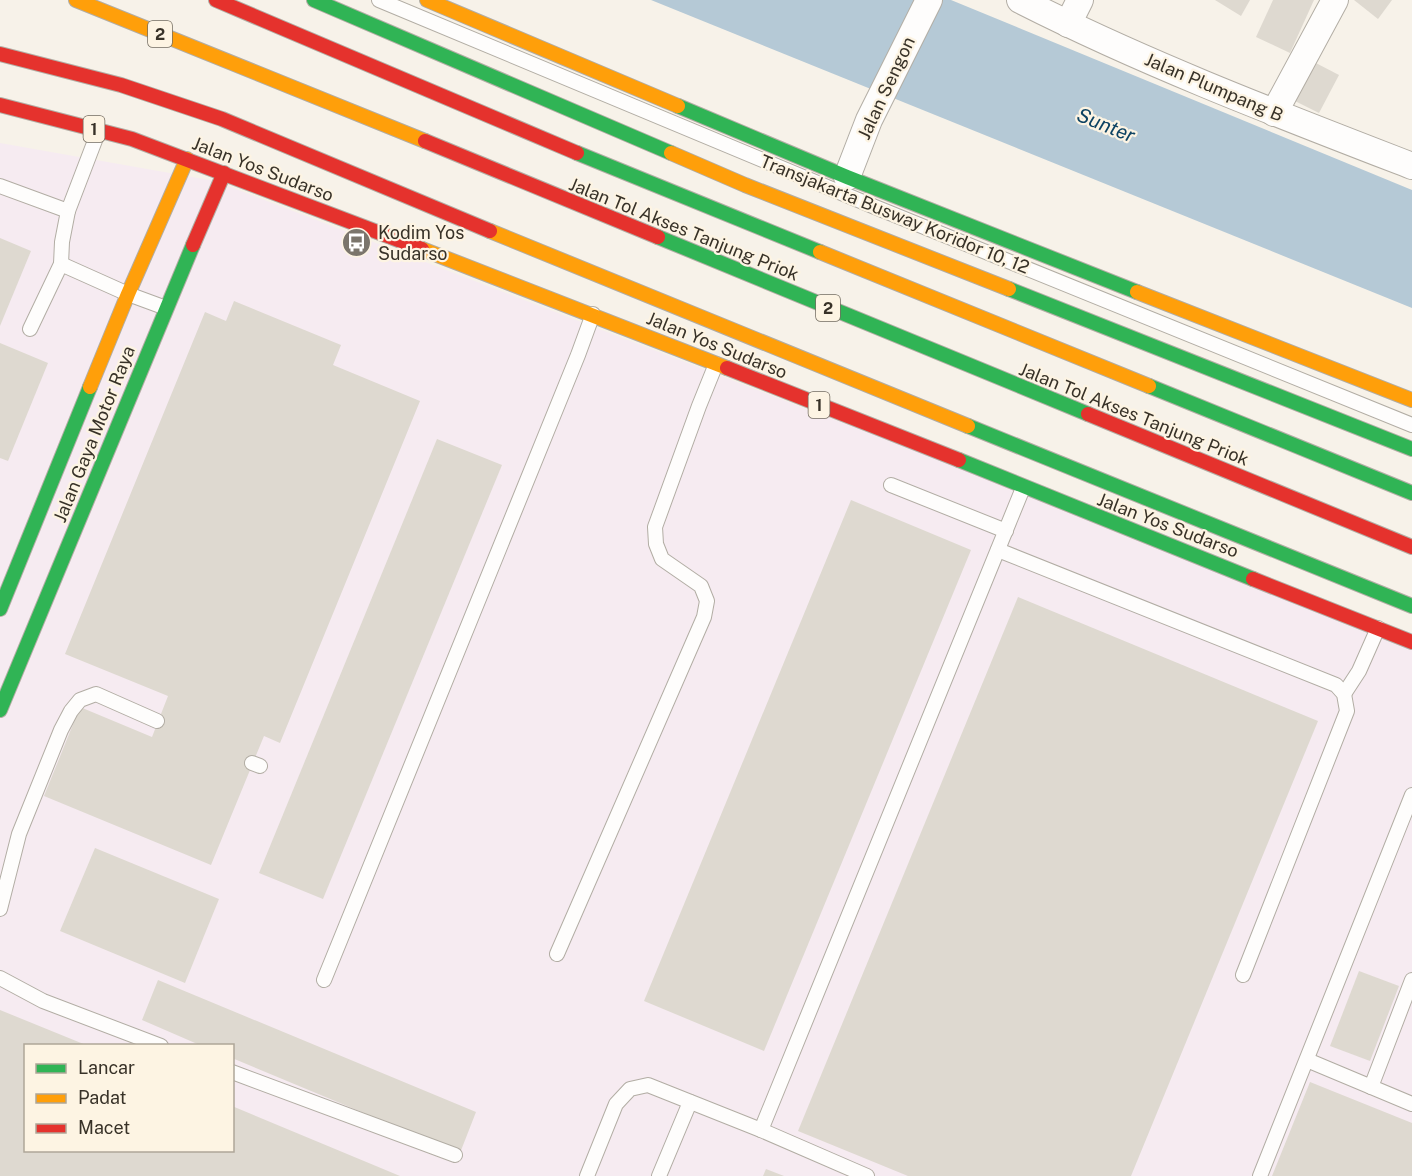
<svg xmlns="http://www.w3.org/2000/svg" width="1412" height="1176" viewBox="0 0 1412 1176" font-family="'Public Sans',sans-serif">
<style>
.industrial{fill:#f6ebf1;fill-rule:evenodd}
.water{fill:#b5c9d6}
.building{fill:#ded9d0}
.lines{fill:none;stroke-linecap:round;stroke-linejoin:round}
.lane-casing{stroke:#b2ada4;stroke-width:16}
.street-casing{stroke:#b2ada4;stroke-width:28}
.fast-casing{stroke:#b2ada4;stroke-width:16}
.slow-casing{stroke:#b2ada4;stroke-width:16}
.jam-casing{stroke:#b2ada4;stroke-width:16}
.lane{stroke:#fefdfc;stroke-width:14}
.street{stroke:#fefdfc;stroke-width:26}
.fast{stroke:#30b455;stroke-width:14}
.slow{stroke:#ff9f0a;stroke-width:14}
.jam{stroke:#e5322d;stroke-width:14}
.labels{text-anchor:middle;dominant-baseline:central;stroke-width:4.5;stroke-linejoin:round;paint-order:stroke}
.shield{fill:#fdf4e3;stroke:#736c60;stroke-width:1.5}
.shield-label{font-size:16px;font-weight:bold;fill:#383228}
.street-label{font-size:18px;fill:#383228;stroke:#fdf4e3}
.poi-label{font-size:18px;fill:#383228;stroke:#fdf4e3;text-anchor:start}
.water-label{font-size:20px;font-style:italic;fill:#0e4363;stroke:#fdf4e3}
</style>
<rect width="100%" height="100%" fill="#f7f2e9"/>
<path class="industrial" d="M 0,143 L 215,181 L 1412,642 L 1412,1176 L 0,1176 ZM 26,1046 L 232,1046 L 232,1150 L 26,1150 Z"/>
<polygon class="water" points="651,0 951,0 1412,190 1412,308"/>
<g class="building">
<polygon points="1215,0 1250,0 1241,16"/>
<polygon points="1273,0 1314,0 1290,53 1256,37"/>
<polygon points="1354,0 1392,0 1378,19"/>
<polygon points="1312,61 1339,75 1319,113 1293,100"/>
<polygon points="0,238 31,251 0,326"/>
<polygon points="234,301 341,345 333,365 420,401 280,743 264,736 211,865 44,796 80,707 152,737 168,696 65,654 205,312 226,321"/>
<polygon points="0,343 48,363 8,461 0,458"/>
<polygon points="437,439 502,465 323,899 259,873"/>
<polygon points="851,500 971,550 764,1051 644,1001"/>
<polygon points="1018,597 1318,721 1131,1176 908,1176 798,1131"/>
<polygon points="95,848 219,899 185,983 60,931"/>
<polygon points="1359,971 1399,986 1370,1061 1330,1046"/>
<polygon points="158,980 476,1112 460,1153 232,1058 232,1046 202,1046 142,1020"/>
<polygon points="0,1010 86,1045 26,1046 26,1150 232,1150 232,1106 400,1176 0,1176"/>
<polygon points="1310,1082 1412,1123 1412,1176 1272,1176"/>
<polygon points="766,1169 784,1176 763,1176"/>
</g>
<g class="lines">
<defs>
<g id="lane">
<polyline points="379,0 875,207 1412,425"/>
<polyline points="0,186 68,211 62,242 61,264"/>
<polyline points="68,211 99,130"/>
<polyline points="30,329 61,264 128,294 166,308"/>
<polyline points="891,485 1006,531"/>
<polyline points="998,550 1336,685 1344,694 1347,711 1243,975"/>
<polyline points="1344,694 1359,671 1378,628"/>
<polyline points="252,763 260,766"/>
<polyline points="0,909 19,834 61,730 71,711 80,700 96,694 157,721"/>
<polyline points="557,954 704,617 707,601 701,586 662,559 656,544 655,527 699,406 716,364"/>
<polyline points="0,978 43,1001 161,1046"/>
<polyline points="324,980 578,355 593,314"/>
<polyline points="1307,1060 1412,1104"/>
<polyline points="232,1072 455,1155"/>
<polyline points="1371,1087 1412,980"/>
<polyline points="761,1130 1023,488"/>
<polyline points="587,1176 616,1104 630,1089 648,1085 761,1130 867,1176"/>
<polyline points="659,1176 690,1102"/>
<polyline points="1260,1176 1412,795"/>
</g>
<g id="street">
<path d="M 1020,0 C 1146,64 1280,115 1412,166"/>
<polyline points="1068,24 1080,0"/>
<polyline points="1274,113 1335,0"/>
<polyline points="847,177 869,120 929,0"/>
</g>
<g id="fast">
<polyline points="314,0 671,153"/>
<polyline points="678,106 847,177 1137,292"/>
<polyline points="577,153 820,252"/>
<polyline points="658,237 1088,414"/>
<polyline points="1009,289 1412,449"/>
<polyline points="1149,386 1412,493"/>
<polyline points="968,426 1412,606"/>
<polyline points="959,460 1253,579"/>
<polyline points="0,609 90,387"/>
<polyline points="0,710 193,245"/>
</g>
<g id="slow">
<polyline points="76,0 425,141"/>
<polyline points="427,0 678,106"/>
<polyline points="671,153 745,185 1009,289"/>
<polyline points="490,231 968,426"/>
<polyline points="422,249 727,368"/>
<polyline points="820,252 1149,386"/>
<polyline points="1137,292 1412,400"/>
<polyline points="90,387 128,294 187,159"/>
</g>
<g id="jam">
<polyline points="216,0 577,153"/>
<polyline points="0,54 121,85 222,119 490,231"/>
<polyline points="0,105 132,139 422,249"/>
<polyline points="425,141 658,237"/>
<polyline points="193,245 224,173"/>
<polyline points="727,368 959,460"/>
<polyline points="1088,414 1412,547"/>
<polyline points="1253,579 1412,642"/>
</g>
</defs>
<use href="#lane" class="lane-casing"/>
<use href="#street" class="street-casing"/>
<use href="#fast" class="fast-casing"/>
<use href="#slow" class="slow-casing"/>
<use href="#jam" class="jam-casing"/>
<use href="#lane" class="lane"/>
<use href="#street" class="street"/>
<use href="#fast" class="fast"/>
<use href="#slow" class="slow"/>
<use href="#jam" class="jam"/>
</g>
<defs>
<symbol id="bus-disc" viewBox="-11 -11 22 22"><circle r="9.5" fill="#7b756c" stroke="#fdf4e3"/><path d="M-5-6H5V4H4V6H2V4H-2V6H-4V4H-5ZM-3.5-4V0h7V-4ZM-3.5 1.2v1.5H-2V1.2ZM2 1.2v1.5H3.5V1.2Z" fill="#fff"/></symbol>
</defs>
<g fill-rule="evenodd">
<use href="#bus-disc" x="340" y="226" width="33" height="33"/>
</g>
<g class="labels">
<g class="shield">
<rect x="148" y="21" width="24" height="26" rx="4.5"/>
<rect x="83.5" y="116" width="21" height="26" rx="4.5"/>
<rect x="816" y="295" width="24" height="26" rx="4.5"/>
<rect x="808.5" y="392" width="21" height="26" rx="4.5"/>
</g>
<g class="shield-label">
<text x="160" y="34">2</text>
<text x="94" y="129">1</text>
<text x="828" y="308">2</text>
<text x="819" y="405">1</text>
</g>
<g class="street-label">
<text transform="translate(1214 87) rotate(23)">Jalan Plumpang B</text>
<text transform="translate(886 88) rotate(-65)">Jalan Sengon</text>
<text transform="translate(263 169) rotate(21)">Jalan Yos Sudarso</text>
<text transform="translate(895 214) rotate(22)">Transjakarta Busway Koridor 10, 12</text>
<text transform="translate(684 229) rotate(22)">Jalan Tol Akses Tanjung Priok</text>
<text transform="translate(717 345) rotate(22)">Jalan Yos Sudarso</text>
<text transform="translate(1134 414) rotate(22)">Jalan Tol Akses Tanjung Priok</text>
<text transform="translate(94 434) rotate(-68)">Jalan Gaya Motor Raya</text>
<text transform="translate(1168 525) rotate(21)">Jalan Yos Sudarso</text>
</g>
<g class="poi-label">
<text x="378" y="232">Kodim Yos<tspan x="378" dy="21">Sudarso</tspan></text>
</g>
<g class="water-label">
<text transform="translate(1106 125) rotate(22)">Sunter</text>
</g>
</g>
<rect x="24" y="1044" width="210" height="108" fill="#fdf4e3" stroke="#aea698" stroke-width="1.5"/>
<rect x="36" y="1064" width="30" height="9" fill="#30b455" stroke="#aea698" stroke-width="1.5"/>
<text x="78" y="1074" font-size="18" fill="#383228">Lancar</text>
<rect x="36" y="1094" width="30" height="9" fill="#ff9f0a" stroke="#aea698" stroke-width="1.5"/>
<text x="78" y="1104" font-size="18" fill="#383228">Padat</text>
<rect x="36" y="1124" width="30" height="9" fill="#e5322d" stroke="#aea698" stroke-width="1.5"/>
<text x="78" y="1134" font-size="18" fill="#383228">Macet</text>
</svg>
